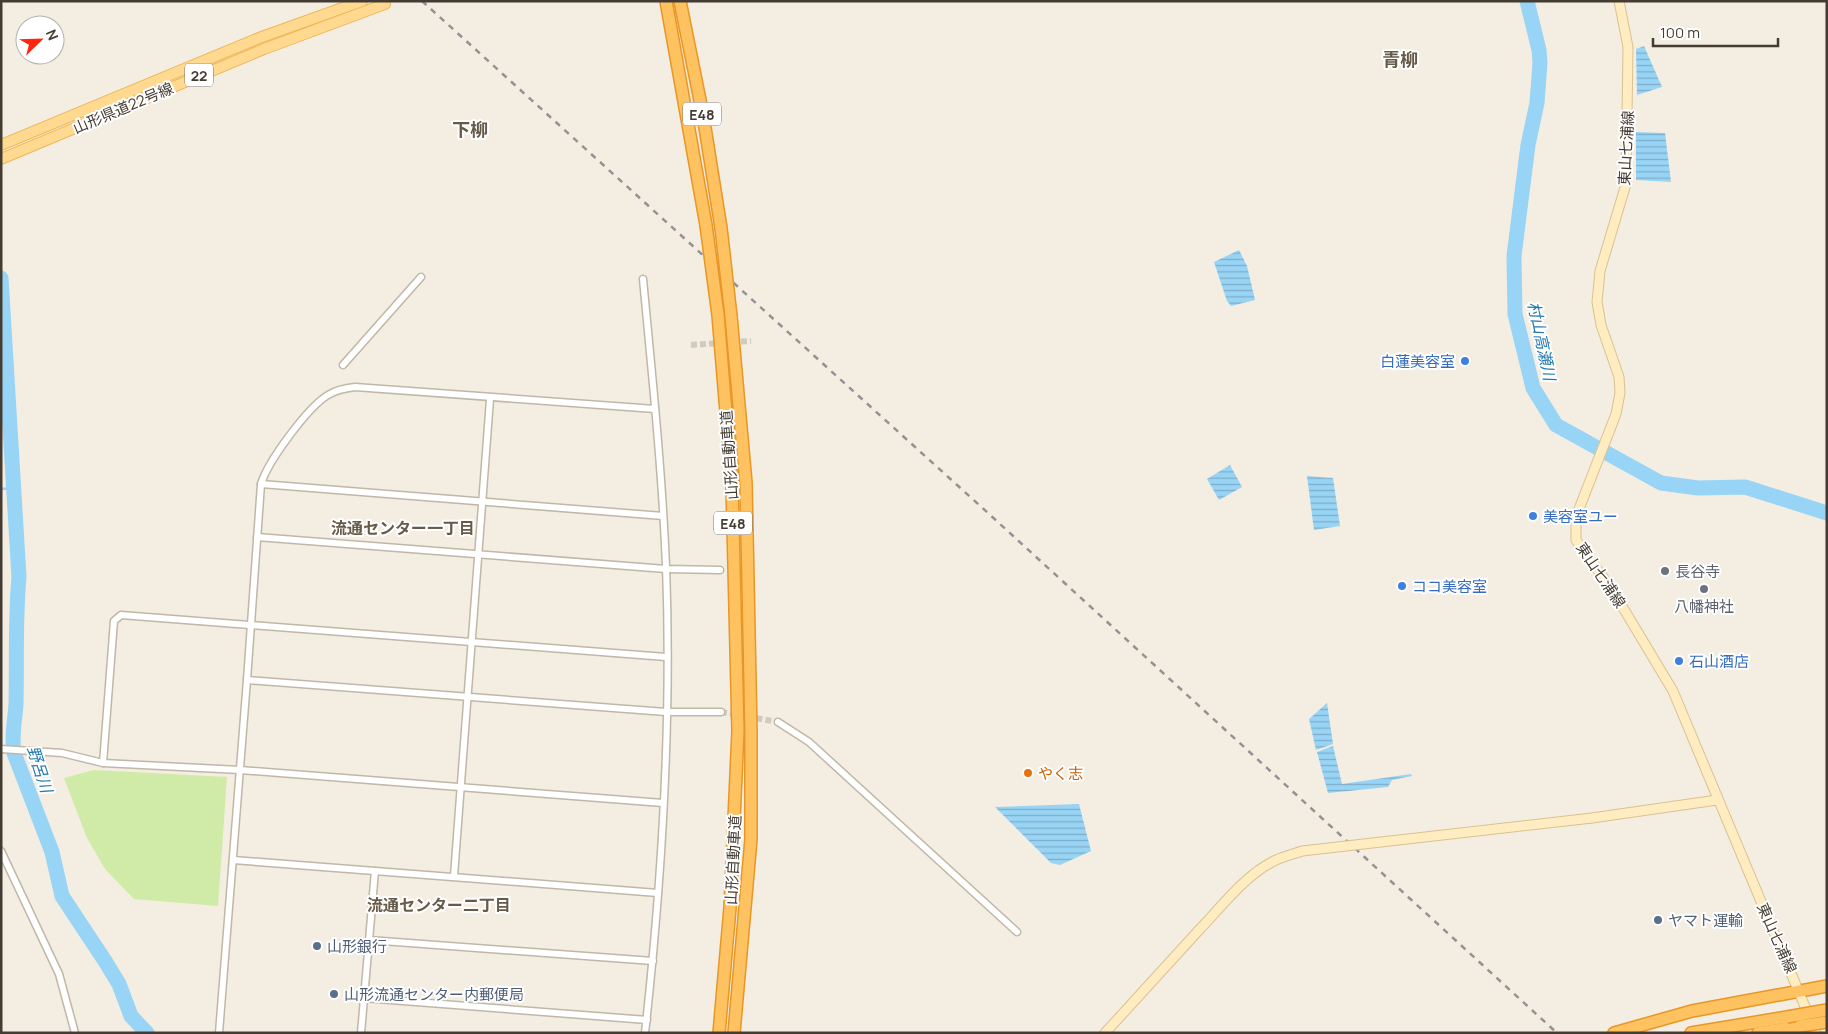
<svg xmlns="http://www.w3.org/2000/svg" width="1828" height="1034" viewBox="0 0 1828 1034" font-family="Manrope,'Noto Sans JP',sans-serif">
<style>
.garden{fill:#d0eba7}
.water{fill:url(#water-rules)}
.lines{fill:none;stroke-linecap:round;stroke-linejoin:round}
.stream{stroke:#98d4f5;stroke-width:2.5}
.river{stroke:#98d4f5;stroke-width:15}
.street-tunnel{stroke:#d0cabf;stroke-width:6;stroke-dasharray:6 3;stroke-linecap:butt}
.street-casing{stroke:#c1b7a7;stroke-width:9}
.secondary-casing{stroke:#d9c290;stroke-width:11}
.primary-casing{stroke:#ecb757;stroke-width:12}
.highway-casing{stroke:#e89626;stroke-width:14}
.street{stroke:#fff;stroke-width:6}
.secondary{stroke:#ffecc0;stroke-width:9}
.primary{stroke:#ffd98f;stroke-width:10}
.highway{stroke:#ffc261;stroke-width:11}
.rail{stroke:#939393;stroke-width:2.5;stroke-dasharray:6 6;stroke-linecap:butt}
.secondary-bridge-casing{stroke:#d9c290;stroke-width:11;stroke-linecap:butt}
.highway-bridge-casing{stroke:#e89626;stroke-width:14;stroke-linecap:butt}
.secondary-bridge{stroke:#ffecc0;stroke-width:9}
.highway-bridge{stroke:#ffc261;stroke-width:11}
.shop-dot{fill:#3f7fe0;stroke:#fff;stroke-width:2}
.worship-dot{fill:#6b7280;stroke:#fff;stroke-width:2}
.food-dot{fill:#e8710a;stroke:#fff;stroke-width:2}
.service-dot{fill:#5c6f8a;stroke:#fff;stroke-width:2}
.labels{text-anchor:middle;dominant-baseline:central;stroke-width:4;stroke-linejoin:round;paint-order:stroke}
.shield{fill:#fff;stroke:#7c7670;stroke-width:1}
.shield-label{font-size:14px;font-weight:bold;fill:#443c32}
.street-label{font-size:15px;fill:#443c32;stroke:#fff}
.shop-label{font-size:15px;fill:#366cbe;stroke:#fff;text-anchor:start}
.worship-label{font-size:15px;fill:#5b616d;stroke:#fff;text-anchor:start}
.food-label{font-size:15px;fill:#c56008;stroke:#fff;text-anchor:start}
.service-label{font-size:15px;fill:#4e5e75;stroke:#fff;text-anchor:start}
.water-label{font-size:16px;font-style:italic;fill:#247baf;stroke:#fff}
.neighbourhood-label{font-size:16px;font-weight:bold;fill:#685a49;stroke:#fff}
.quarter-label{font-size:18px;font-weight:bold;fill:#685a49;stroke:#fff}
</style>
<defs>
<pattern id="water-rules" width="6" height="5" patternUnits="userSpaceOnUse" patternTransform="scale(1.25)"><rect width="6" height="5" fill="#98d4f5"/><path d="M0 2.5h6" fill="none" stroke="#7eadc7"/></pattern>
</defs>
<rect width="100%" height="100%" fill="#f3ede2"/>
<polygon class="garden" points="94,770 227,777 218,906 134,899 105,869 87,838 64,778"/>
<g class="water">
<polygon points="1644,46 1662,87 1637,95 1636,49"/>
<polygon points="1636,132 1665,133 1671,182 1636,180"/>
<polygon points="1239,250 1247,266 1255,300 1231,306 1227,301 1214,262"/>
<polygon points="1230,465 1242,487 1219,500 1207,479"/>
<polygon points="1307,476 1333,478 1340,526 1314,530"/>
<polygon points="1327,703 1333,744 1316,750 1309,719"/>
<polygon points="1333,746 1342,784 1411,774 1412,776 1392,780 1388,787 1328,793 1317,752"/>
<polygon points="1079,804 1091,851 1060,865 1051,863 995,807"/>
</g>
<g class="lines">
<polyline class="stream" points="1,489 15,488"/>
<g class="river">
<polyline points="1527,1 1539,50 1540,63 1537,103 1528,145 1514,256 1515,314 1533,388 1556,425 1661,483 1698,488 1745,487 1827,513"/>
<path d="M 1,278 L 19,577 C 15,619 17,661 16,704 C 15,721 11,736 14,753 L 52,852 L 62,896 L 105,961 L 119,984 L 131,1016 L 147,1033"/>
</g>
<g class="street-tunnel">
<polyline points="732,342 751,341"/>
<polyline points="691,345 722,343"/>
<polyline points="721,712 778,722"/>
</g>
<defs>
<g id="street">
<path d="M 643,279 C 652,374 662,470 666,566 C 672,721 662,879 645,1033"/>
<polyline points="343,365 421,277"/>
<polyline points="261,484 663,516"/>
<polyline points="257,537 666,569 720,570"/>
<polyline points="247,680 666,712 721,712"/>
<polyline points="778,722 809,742 1017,932"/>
<polyline points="1,749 62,753 103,763 240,770 663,803"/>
<polyline points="103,763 114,621 121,615 666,657"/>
<polyline points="1,851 59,974 75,1033"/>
<polyline points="233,860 658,893"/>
<polyline points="454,876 490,399"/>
<polyline points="369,940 653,961"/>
<polyline points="364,998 647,1020"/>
<path d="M 219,1033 L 247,680 L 261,484 C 268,461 308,407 328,395 C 336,390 346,388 355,387 L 655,409"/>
<polyline points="361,1033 375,871"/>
</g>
<g id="secondary">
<polyline points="1619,1 1628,47 1626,184 1600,271 1597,302 1601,325 1619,377 1620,393 1616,414 1579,509 1576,523 1576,540 1613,591 1673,691 1816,1033"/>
<polyline points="1592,818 1717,800"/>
<polyline points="1105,1033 1199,930"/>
</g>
<g id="primary">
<polyline points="1,145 259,38 362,1"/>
<polyline points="1,159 264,49 385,4"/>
</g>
<g id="highway">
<polyline points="666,1 706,225"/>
<polyline points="680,1 703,115 721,228"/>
<polyline points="718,315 732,485 738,731 730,908 719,1033"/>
<polyline points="731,316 746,483 751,732 751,839 734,1033"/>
<polyline points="1614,1033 1692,1011 1827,986"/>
<polyline points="1691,1033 1787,1017"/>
<polyline points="1758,1033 1800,1026"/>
</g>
</defs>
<use href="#street" class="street-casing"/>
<use href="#secondary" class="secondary-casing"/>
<use href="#primary" class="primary-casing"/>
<use href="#highway" class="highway-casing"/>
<use href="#street" class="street"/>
<use href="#secondary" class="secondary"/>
<use href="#primary" class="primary"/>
<use href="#highway" class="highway"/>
<polyline class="rail" points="422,1 988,513 1557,1033"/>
<defs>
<path id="secondary-bridge" d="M 1199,930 C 1222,906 1246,874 1276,860 C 1285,856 1294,854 1302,851 L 1592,818"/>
<g id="highway-bridge">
<polyline points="706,225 718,315"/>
<polyline points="721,228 731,316"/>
<polyline points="1787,1017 1827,1010"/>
<polyline points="1800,1026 1827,1022"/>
</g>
</defs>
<use href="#secondary-bridge" class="secondary-bridge-casing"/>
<use href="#highway-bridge" class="highway-bridge-casing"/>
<use href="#secondary-bridge" class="secondary-bridge"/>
<use href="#highway-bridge" class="highway-bridge"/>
</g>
<g class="shop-dot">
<circle cx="1465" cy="361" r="5"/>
<circle cx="1533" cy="516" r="5"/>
<circle cx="1402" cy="586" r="5"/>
<circle cx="1679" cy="661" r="5"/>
</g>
<g class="worship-dot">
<circle cx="1665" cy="571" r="5"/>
<circle cx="1704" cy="589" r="5"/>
</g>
<circle class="food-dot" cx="1028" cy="773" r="5"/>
<g class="service-dot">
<circle cx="1658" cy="920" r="5"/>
<circle cx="317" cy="946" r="5"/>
<circle cx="334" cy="994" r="5"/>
</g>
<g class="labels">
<g class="shield">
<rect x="185" y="63.5" width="28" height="23" rx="4"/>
<rect x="683" y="102.5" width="38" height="23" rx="4"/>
<rect x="714" y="511.5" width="38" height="23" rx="4"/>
</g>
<g class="shield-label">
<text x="199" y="75">22</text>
<text x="702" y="114">E48</text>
<text x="733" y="523">E48</text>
</g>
<g class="street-label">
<text transform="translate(123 108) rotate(-23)">山形県道22号線</text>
<text transform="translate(1626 148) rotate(-87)">東山七浦線</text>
<text transform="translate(729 455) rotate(-94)">山形自動車道</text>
<text transform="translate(1601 575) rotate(56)">東山七浦線</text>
<text transform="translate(733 860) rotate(-87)">山形自動車道</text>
<text transform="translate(1777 938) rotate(66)">東山七浦線</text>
</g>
<g class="shop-label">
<text x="1455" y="361" text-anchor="end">白蓮美容室</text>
<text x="1543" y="516">美容室ユー</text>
<text x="1412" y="586">ココ美容室</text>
<text x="1689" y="661">石山酒店</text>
</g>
<g class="worship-label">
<text x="1675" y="571">長谷寺</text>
<text x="1704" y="606" text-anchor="middle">八幡神社</text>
</g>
<g class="food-label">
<text x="1038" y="773">やく志</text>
</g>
<g class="service-label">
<text x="1668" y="920">ヤマト運輸</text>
<text x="327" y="946">山形銀行</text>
<text x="344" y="994">山形流通センター内郵便局</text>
</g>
<g class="water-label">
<text transform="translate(1542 341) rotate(78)">村山高瀬川</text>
<text transform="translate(40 769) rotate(72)">野呂川</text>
</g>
<g class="neighbourhood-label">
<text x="403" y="528">流通センター一丁目</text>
<text x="439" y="905">流通センター二丁目</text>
</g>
<g class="quarter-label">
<text x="1400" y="59">青柳</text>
<text x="470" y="129">下柳</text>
</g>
</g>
<rect width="1828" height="1034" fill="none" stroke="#443c32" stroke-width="5"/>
<g transform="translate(40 40) rotate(67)"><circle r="24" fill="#ffffff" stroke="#b4b1ad"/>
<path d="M0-4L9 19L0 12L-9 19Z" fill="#ff240d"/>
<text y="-8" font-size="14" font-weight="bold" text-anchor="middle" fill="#443c32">N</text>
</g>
<path d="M1653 38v8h125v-8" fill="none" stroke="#443c32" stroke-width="2.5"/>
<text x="1660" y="38" font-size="15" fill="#443c32" stroke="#ffffff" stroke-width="4" paint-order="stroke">100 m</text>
</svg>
